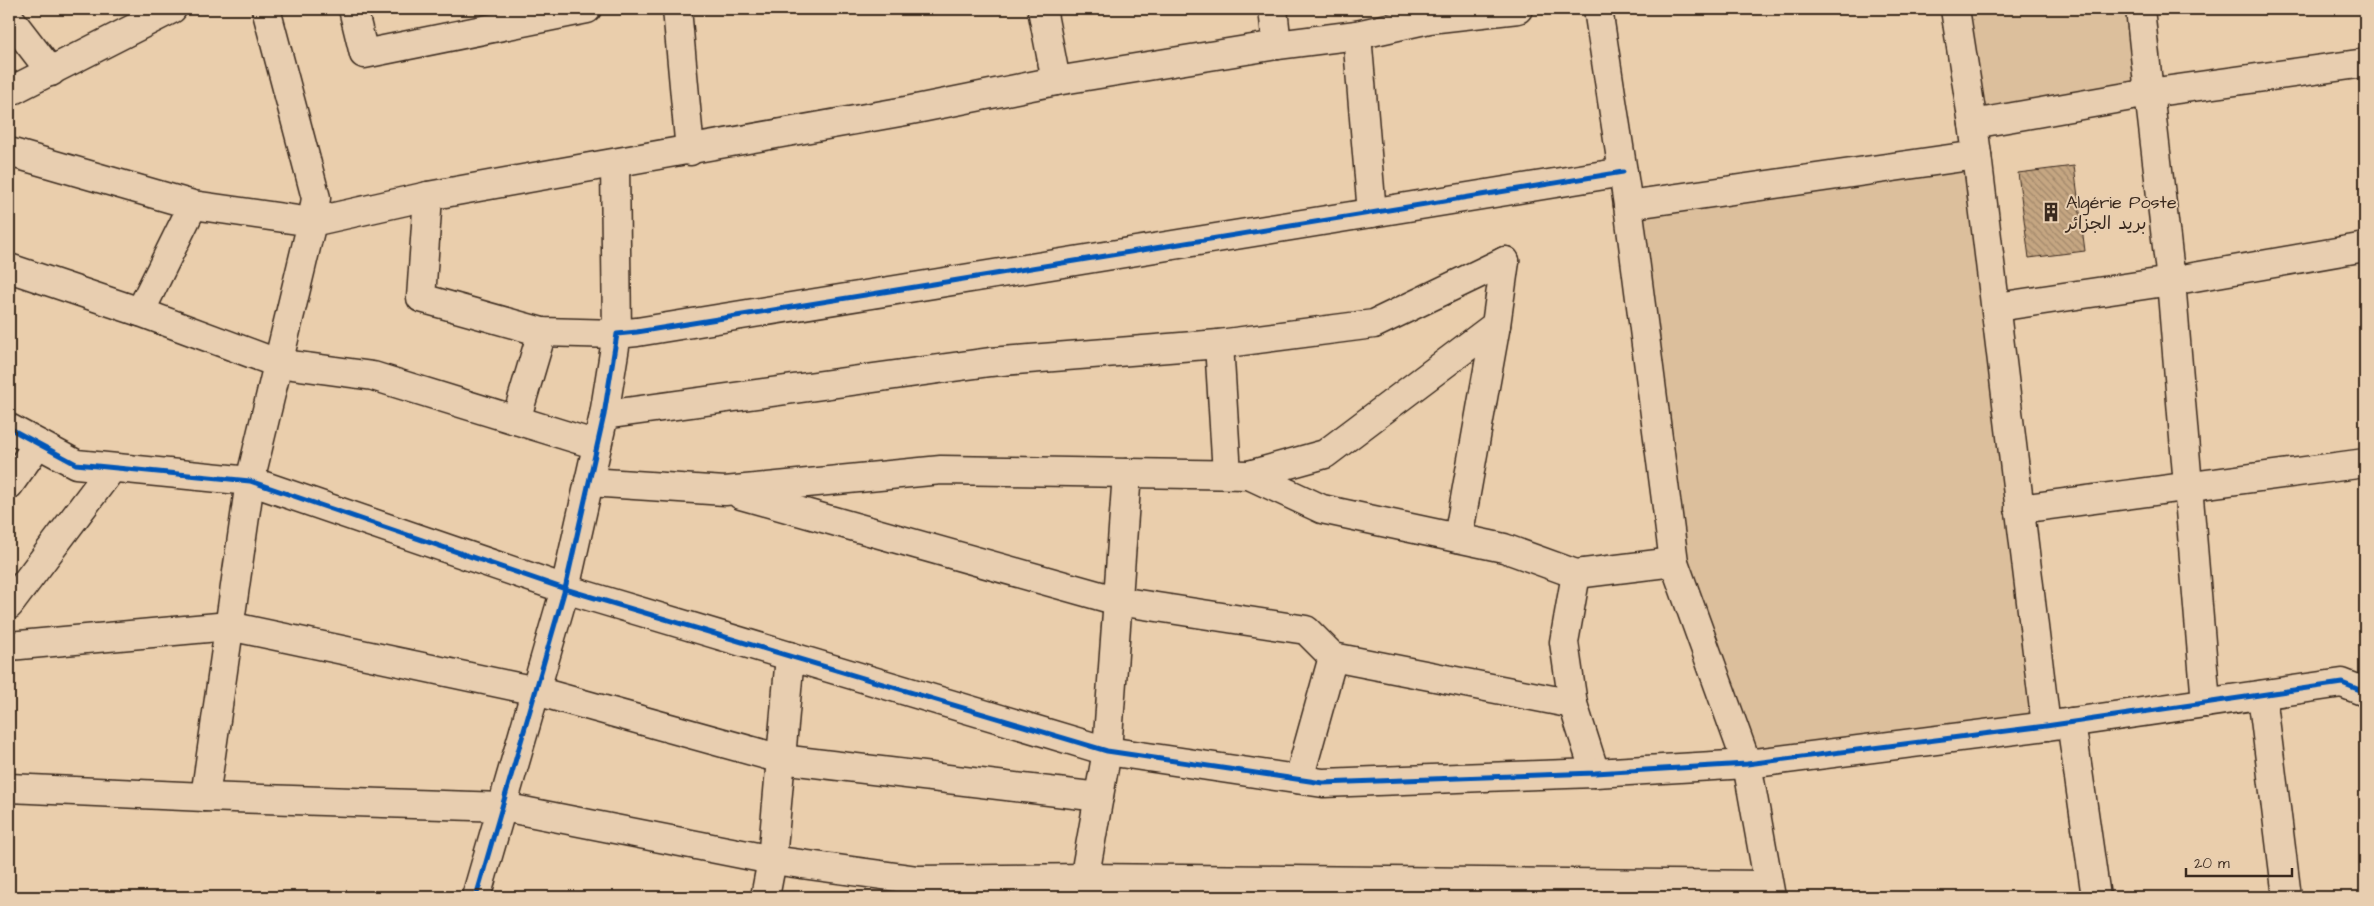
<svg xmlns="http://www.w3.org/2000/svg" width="2374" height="906" viewBox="0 0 2374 906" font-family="'Architects Daughter','Playpen Sans Arabic',sans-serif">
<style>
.built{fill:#dcbf9c}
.building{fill:url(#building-back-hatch);stroke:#3b2a1e}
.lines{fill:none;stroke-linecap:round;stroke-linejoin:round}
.minor-casing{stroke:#3b2a1e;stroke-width:31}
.tertiary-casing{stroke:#3b2a1e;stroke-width:31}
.minor{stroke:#e8ceb0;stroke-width:28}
.tertiary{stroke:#e8ceb0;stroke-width:28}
.cycleway-casing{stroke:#e8ceb0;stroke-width:8}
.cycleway{stroke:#0057b8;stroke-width:5}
.labels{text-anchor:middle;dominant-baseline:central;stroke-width:4;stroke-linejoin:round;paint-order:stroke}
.poi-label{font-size:18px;fill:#3b2a1e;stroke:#e8ceb0;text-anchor:start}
</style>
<defs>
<pattern id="building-back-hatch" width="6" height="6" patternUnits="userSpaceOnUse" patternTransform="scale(1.25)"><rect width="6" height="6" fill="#c5a682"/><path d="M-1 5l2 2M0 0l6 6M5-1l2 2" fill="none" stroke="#a1876a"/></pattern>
</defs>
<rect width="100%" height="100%" fill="#eaceac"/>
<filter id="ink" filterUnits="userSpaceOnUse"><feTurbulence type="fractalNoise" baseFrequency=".02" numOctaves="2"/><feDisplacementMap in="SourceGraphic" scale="10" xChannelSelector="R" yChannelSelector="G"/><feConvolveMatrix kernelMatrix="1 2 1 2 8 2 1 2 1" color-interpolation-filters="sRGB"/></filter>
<g filter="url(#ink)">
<g class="built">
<polygon points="1955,9 2140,9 2149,93 1973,124"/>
<polygon points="1977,155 2046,726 1747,764 1674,562 1628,205"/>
</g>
<polygon class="building" points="2074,166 2085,251 2029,258 2018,173"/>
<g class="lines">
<defs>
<g id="minor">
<polyline points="266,9 316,198 312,222 428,196 911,110 1056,81 1277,45 1357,35 1429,19 1518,9"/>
<polyline points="353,9 364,54 587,9"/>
<polyline points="677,9 690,151"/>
<polyline points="1042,9 1056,81"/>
<polyline points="1273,9 1277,45"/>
<polyline points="1955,9 1973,124"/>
<polyline points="2140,9 2149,93 2365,63"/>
<polyline points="11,20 51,72"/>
<polyline points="1357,35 1372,213"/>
<polyline points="9,92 172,9"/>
<polyline points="9,152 193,205 312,222 250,481 205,797"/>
<polyline points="1977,155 2046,726"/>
<polyline points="428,196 421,298 542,332 617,334 615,164"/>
<polyline points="1628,205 1977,155 1973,124 2149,93 2171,281 2206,703"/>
<polyline points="9,268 140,312 277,363 373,376 597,445"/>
<polyline points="1997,307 2171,281 2365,247"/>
<polyline points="140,312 193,205"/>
<polyline points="1219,344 1227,474"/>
<polyline points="604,415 990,362 1219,344 1374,324 1505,261"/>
<polyline points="516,420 542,332"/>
<polyline points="9,428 76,464 250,481 565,589 604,415 617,334 637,332 1623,172"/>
<polyline points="1249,475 1322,509 1504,548 1576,574 1674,562"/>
<polyline points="589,482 725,491 941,470 1249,475 1325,454 1496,325 1505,261"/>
<polyline points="9,485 38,444"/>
<polyline points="741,495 1118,601 1306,630 1333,657 1573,704"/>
<polyline points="2019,509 2365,463"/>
<polyline points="1458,538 1496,325"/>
<polyline points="1576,574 1564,642 1573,704 1595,773"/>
<polyline points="9,605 112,468"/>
<polyline points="9,646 229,626 536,691 781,759 1099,797"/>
<polyline points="2262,695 2287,897"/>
<polyline points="2071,722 2096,897"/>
<polyline points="1299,779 1333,657"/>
<polyline points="9,788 205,797 503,807 772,860 918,880 1085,878 1767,885"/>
<polyline points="476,897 565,589 1107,751 1323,783 1595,773 1747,764"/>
<polyline points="765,897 772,860 790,656"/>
<polyline points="1081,897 1107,751 1127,473"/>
</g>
<g id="tertiary">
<polyline points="1598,9 1628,205 1674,562 1747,764 1771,897"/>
<polyline points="1747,764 2046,726 2342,683 2365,692"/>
</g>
</defs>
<use href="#minor" class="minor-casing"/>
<use href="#tertiary" class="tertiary-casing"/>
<use href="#minor" class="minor"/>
<use href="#tertiary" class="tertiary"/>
<defs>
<g id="cycleway">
<polyline points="9,428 76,464 250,481 565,589 604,415 617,334 637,332 1623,172"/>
<polyline points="476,897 565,589 1107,751 1323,783 1595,773 1747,764 2046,726 2342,683 2365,692"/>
</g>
</defs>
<use href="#cycleway" class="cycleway-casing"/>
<use href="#cycleway" class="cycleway"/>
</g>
</g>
<defs>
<symbol id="building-bare" viewBox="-9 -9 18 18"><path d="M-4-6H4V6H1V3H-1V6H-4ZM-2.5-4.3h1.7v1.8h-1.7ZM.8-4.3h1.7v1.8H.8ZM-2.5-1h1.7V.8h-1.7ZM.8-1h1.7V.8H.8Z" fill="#3b2a1e" stroke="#e8ceb0" stroke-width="2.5" paint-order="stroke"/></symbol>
</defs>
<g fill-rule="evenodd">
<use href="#building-bare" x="2037" y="198" width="28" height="28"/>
</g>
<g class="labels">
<g class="poi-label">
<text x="2066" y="202">Algérie Poste<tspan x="2066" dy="21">بريد الجزائر</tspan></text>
</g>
</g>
<rect width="2374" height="906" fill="none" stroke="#e8ceb0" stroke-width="30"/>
<rect x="15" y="15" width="2344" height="876" fill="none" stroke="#3b2a1e" stroke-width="2" filter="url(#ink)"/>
<path d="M2186 868v8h106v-8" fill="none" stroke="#3b2a1e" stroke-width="2.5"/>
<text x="2194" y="868" font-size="15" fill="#3b2a1e" stroke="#e8ceb0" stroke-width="4" paint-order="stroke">20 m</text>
</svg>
